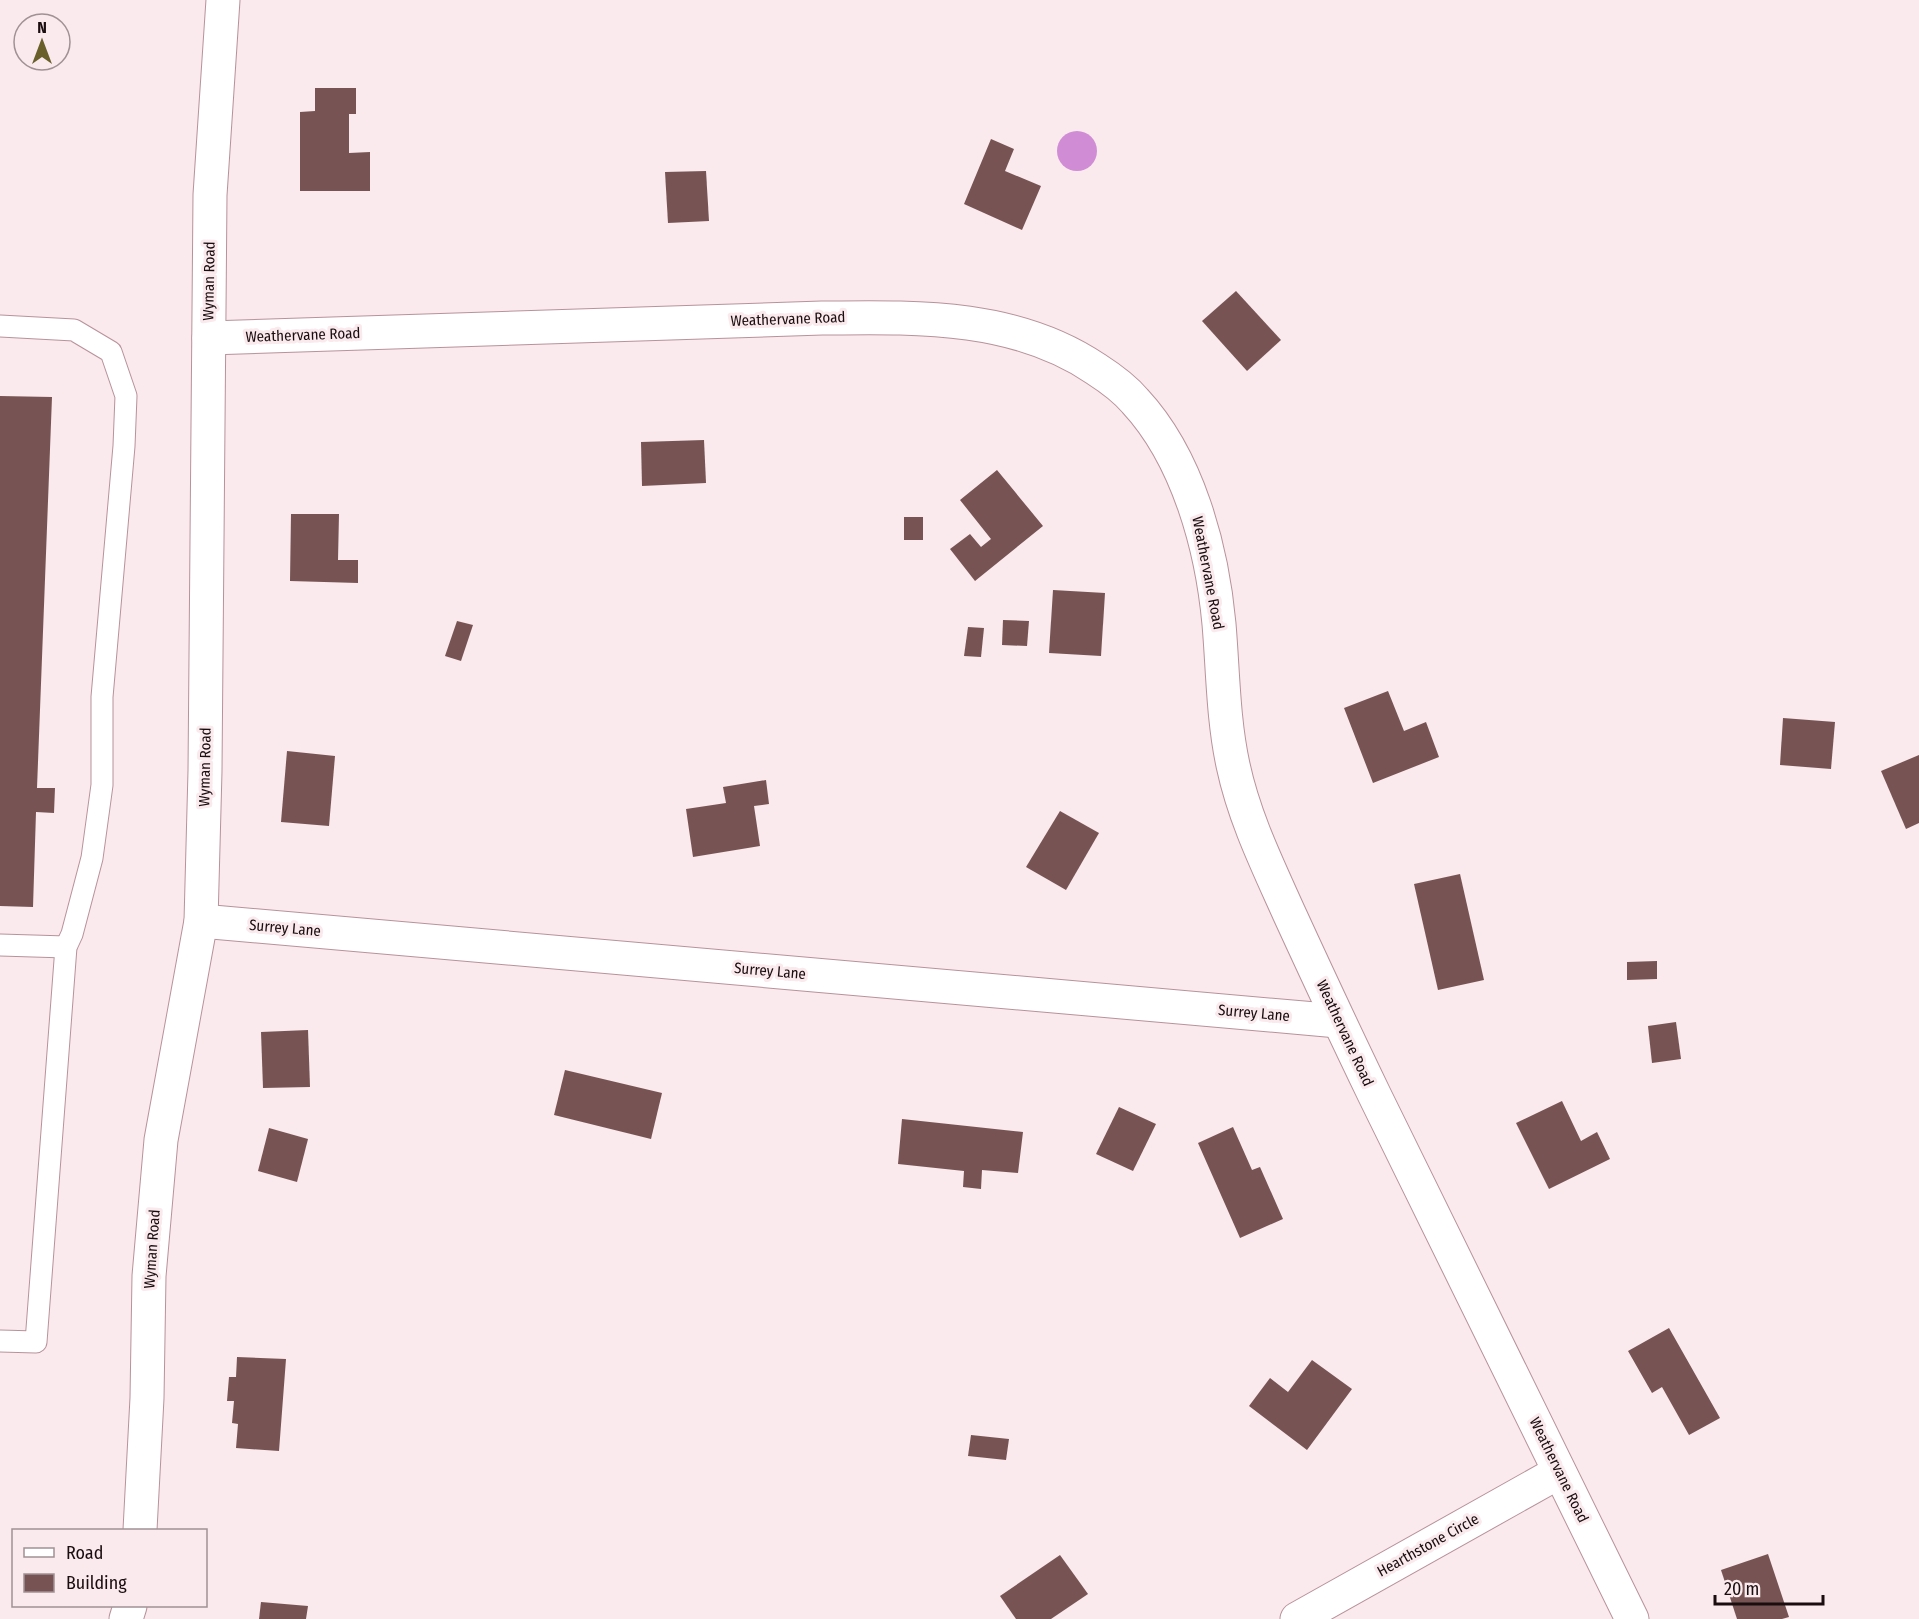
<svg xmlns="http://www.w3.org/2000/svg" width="1919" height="1619" viewBox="0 0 1919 1619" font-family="'Fira Sans Condensed',sans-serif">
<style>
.water{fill:#d08dd5}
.building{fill:#775453}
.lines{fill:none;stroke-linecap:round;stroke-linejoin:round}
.service-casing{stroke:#b8929b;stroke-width:23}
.minor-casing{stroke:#b8929b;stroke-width:35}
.service{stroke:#fff;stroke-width:21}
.minor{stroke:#fff;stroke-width:33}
.labels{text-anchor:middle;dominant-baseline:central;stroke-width:6;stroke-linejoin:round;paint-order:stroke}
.street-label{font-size:15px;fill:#1a0d10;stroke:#fae9ed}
</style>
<rect width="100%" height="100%" fill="#fae9ed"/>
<circle class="water" cx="1077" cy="151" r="20"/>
<g class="building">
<polygon points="315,88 356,88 356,114 349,114 349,153 370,152 370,191 300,191 300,112 315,111"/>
<polygon points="991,139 1014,149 1005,171 1041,186 1022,230 964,204"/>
<polygon points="706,171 709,221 668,223 665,172"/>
<polygon points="1236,291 1281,340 1247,371 1202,321"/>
<polygon points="0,396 52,397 37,788 55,788 54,813 36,812 33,907 0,906"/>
<polygon points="704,440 706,483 642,486 641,442"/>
<polygon points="997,470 1043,526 975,581 950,549 970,534 981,547 991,539 960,500"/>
<polygon points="291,514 339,514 338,560 358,560 358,583 290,581"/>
<rect x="904" y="517" width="19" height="23"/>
<polygon points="1053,590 1105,593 1101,656 1049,653"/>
<polygon points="1003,620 1029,621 1027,646 1002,645"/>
<polygon points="457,621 473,625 461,661 445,656"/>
<polygon points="968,627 984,628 981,657 964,656"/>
<polygon points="1388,691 1404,731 1426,722 1439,757 1373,783 1344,708"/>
<polygon points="1783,718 1835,722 1831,769 1780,765"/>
<polygon points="287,751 335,756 329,826 281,822"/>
<polygon points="1919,755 1919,823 1906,829 1881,771"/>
<polygon points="766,780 769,804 754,806 760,846 693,857 686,809 726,803 723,787"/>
<polygon points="1060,811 1099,833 1066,890 1026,867"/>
<polygon points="1460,874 1484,980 1438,990 1414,884"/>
<polygon points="1657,961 1657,979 1627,980 1627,962"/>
<polygon points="1676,1022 1681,1059 1652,1063 1648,1026"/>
<polygon points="308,1030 310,1087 263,1088 261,1032"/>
<polygon points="565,1070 662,1093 651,1139 554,1115"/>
<polygon points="1562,1101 1581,1141 1597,1132 1610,1159 1549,1189 1516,1123"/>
<polygon points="1119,1107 1156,1124 1133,1171 1096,1154"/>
<polygon points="902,1119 1023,1132 1018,1173 982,1170 981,1189 963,1187 964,1171 898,1164"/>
<polygon points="1233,1127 1252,1170 1260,1167 1283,1219 1240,1238 1198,1143"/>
<polygon points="269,1128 308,1139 297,1182 258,1171"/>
<polygon points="1669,1328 1720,1418 1689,1435 1662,1387 1652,1393 1628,1351"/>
<polygon points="237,1357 286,1359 279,1451 236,1448 238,1424 232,1423 234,1401 227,1401 229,1377 236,1377"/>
<polygon points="1312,1360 1352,1389 1307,1450 1249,1406 1270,1378 1288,1392"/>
<polygon points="971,1435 1009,1439 1006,1460 968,1456"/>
<polygon points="1768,1554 1789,1617 1782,1619 1737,1619 1721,1570"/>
<polygon points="1060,1555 1088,1594 1051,1619 1016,1619 1000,1596"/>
<polygon points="261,1602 308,1606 306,1619 259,1619"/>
</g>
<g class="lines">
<defs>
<g id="service">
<polyline points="0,326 74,330 111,352 126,396 124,446 102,697 102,785 92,858 72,934 66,947 36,1342 0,1341"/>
<polyline points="0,945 66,947"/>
</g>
<g id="minor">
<path d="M 209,338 L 822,318 C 916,317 1015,314 1096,369 C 1110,378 1124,388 1135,401 C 1188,458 1212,548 1219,624 C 1223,671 1223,719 1233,765 C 1244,817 1267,864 1289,913 C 1317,974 1345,1034 1374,1094 C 1460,1269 1546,1444 1632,1619"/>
<polyline points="201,921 1338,1021"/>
<polyline points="140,1530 147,1398 149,1276 161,1140 201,921 205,771 210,195 223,0"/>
<polyline points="126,1619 130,1606"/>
<polyline points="1297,1619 1559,1472"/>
</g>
</defs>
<use href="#service" class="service-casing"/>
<use href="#minor" class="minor-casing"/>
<use href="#service" class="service"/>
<use href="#minor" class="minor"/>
</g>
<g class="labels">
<g class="street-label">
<text transform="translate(209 281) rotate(-89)">Wyman Road</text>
<text transform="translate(788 319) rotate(-2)">Weathervane Road</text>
<text transform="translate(303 335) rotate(-2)">Weathervane Road</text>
<text transform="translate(1208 573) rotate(79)">Weathervane Road</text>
<text transform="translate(205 767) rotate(-89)">Wyman Road</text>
<text transform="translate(285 928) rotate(5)">Surrey Lane</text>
<text transform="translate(770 971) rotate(5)">Surrey Lane</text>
<text transform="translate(1254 1013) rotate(5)">Surrey Lane</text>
<text transform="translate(1345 1033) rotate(65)">Weathervane Road</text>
<text transform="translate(152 1249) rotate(-86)">Wyman Road</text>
<text transform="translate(1559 1470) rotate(64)">Weathervane Road</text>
<text transform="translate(1428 1545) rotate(-29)">Hearthstone Circle</text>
</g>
</g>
<rect x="12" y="1529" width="195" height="78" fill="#fae9ed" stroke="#a09195" stroke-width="1.5"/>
<rect x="24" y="1548" width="30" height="9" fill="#ffffff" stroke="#a09195" stroke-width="1.5"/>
<text x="66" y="1559" font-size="18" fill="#1a0d10">Road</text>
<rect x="24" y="1574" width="30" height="18" fill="#775453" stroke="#a09195" stroke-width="1.5"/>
<text x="66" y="1589" font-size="18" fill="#1a0d10">Building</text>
<g transform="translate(42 42)"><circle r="28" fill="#fae9ed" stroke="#a09195" stroke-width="1.5"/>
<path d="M0-4.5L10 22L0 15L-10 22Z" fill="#695f2b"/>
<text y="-9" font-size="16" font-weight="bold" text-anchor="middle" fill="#1a0d10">N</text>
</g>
<path d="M1715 1595v9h108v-9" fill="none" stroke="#1a0d10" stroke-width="3"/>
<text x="1724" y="1595" font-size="18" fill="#1a0d10" stroke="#fae9ed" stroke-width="4.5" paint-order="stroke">20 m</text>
</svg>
